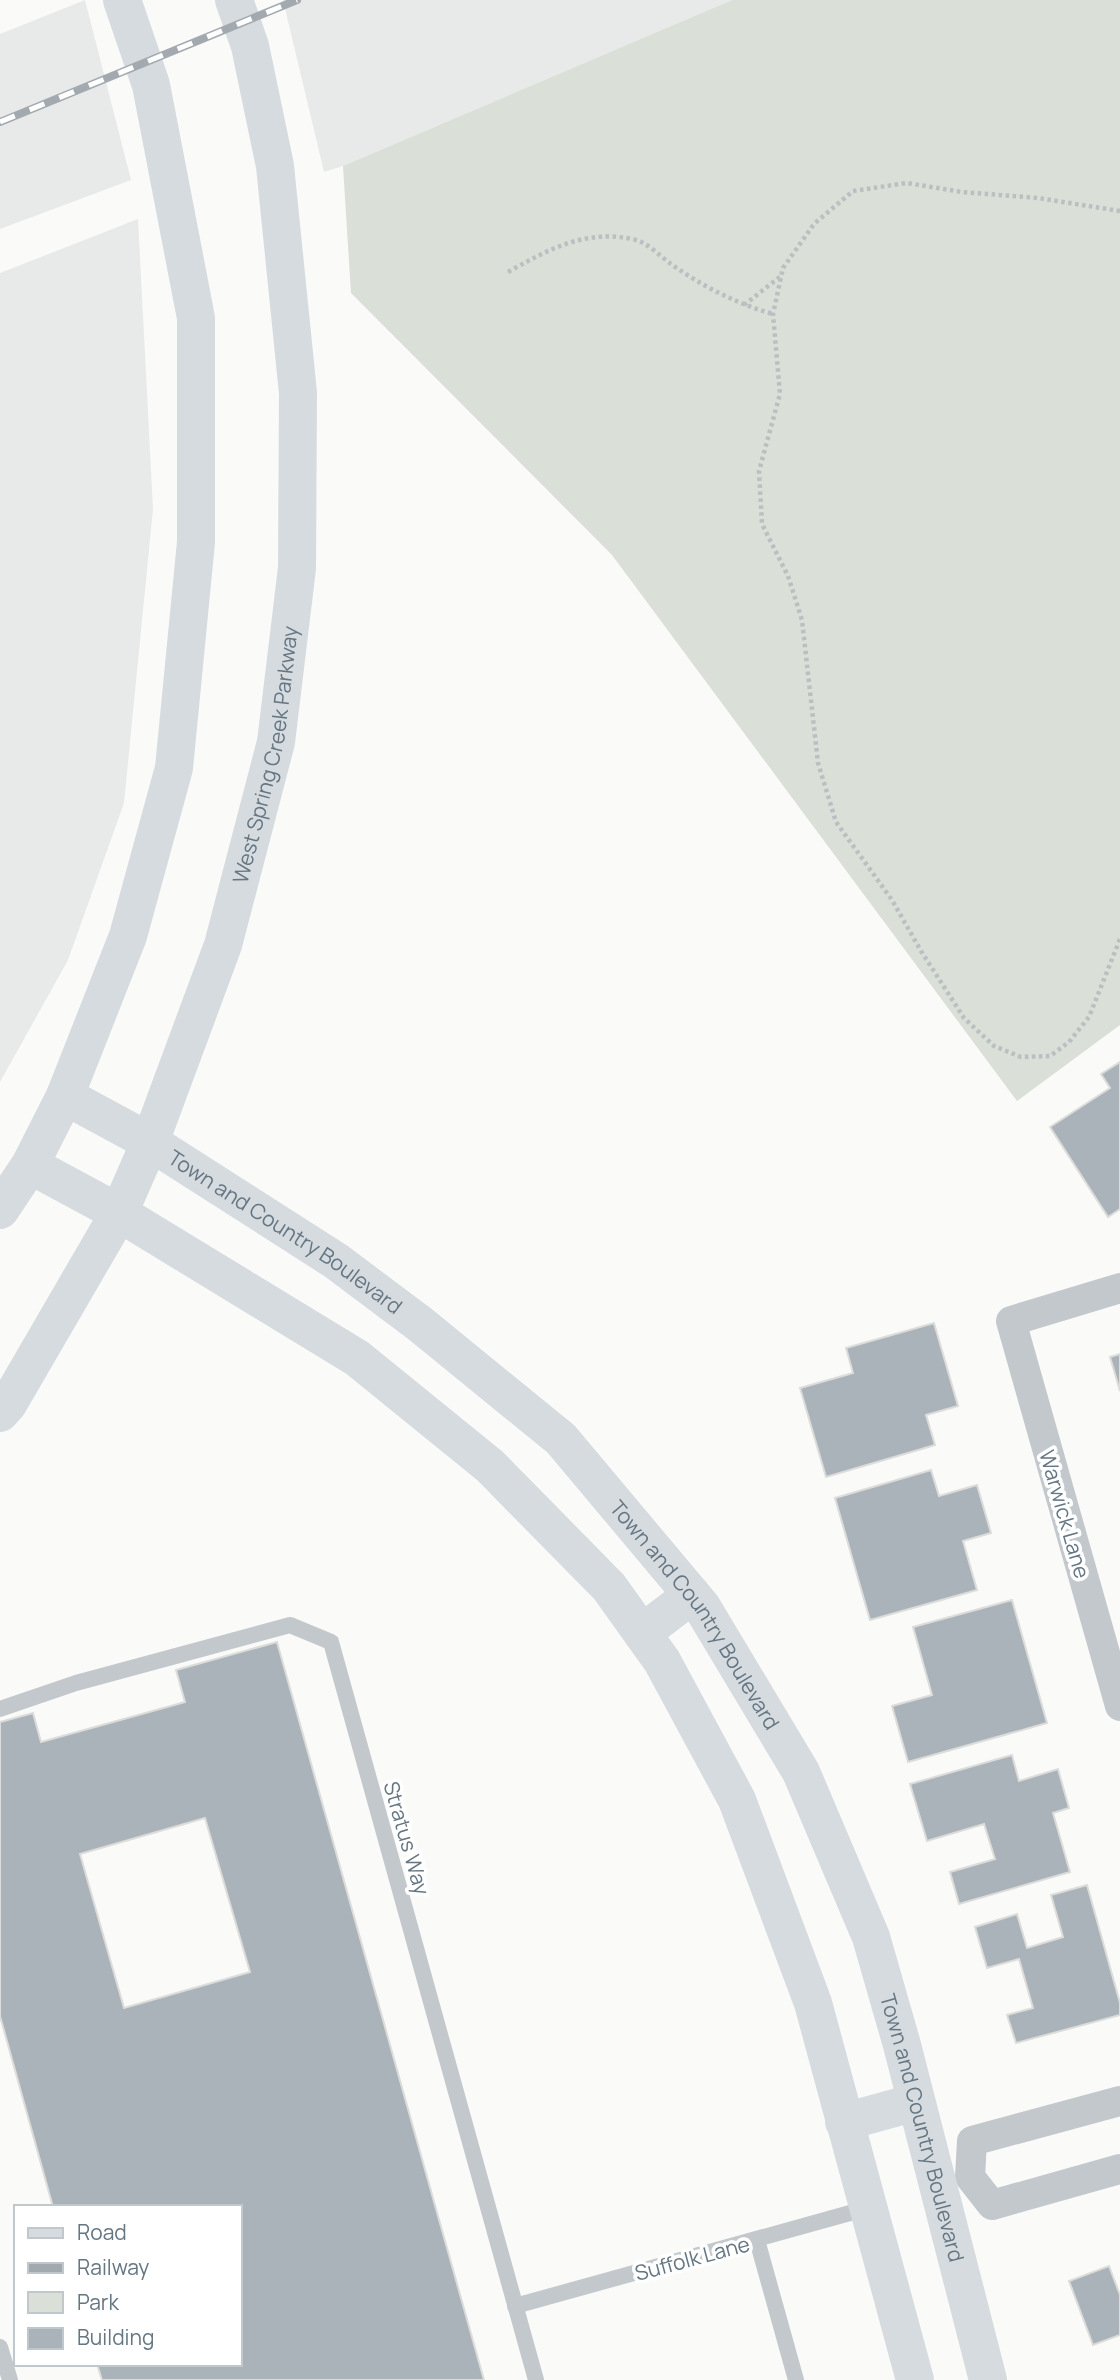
<svg xmlns="http://www.w3.org/2000/svg" width="1120" height="2380" viewBox="0 0 1120 2380" font-family="Manrope,sans-serif">
<style>
.built{fill:#e8e9e9}
.green{fill:#dadfd7}
.building{fill:#aab3b9;stroke:#dcdcda;stroke-width:2;fill-rule:evenodd}
.lines{fill:none;stroke-linecap:round;stroke-linejoin:round}
.path{stroke:#bbbfc2;stroke-width:4.5;stroke-dasharray:3.5 3.5;stroke-linecap:butt}
.service{stroke:#c3c8cc;stroke-width:16}
.minor{stroke:#c3c8cc;stroke-width:30}
.secondary{stroke:#d6dbdf;stroke-width:38}
.rail-casing{stroke:#a2aab0;stroke-width:8}
.rail{stroke:#fff;stroke-width:5;stroke-dasharray:16;stroke-linecap:butt}
.labels{text-anchor:middle;dominant-baseline:central;stroke-width:7;stroke-linejoin:round;paint-order:stroke}
.street-label{font-size:21px;fill:#657683;stroke:#fff}
</style>
<rect width="100%" height="100%" fill="#fafaf8"/>
<g class="built">
<polygon points="85,0 131,180 0,229 0,34"/>
<polygon points="283,0 732,0 343,166 324,172"/>
<polygon points="138,219 153,509 124,803 68,960 0,1082 0,273"/>
</g>
<polygon class="green" points="732,0 1120,0 1120,1025 1017,1101 612,555 351,293 343,166"/>
<g class="building">
<polygon points="1120,1062 1120,1209 1108,1217 1050,1127 1110,1088 1101,1074"/>
<polygon points="934,1323 958,1406 926,1415 935,1445 826,1477 800,1388 853,1373 846,1348"/>
<polygon points="1120,1354 1120,1391 1110,1357"/>
<polygon points="931,1470 939,1496 977,1485 991,1533 963,1541 977,1590 870,1620 835,1498"/>
<polygon points="1012,1600 1047,1723 908,1762 892,1706 932,1695 913,1627"/>
<path d="M 277,1642 L 484,2380 L 102,2380 L 97,2364 L 240,2364 L 240,2207 L 53,2207 L 0,2016 L 0,1722 L 33,1713 L 41,1742 L 185,1702 L 176,1670 ZM 205,1818 L 250,1972 L 124,2008 L 80,1854 Z"/>
<polygon points="1012,1755 1019,1781 1058,1769 1069,1808 1053,1813 1070,1872 959,1904 950,1872 995,1859 984,1824 927,1841 910,1784"/>
<polygon points="1087,1885 1120,2003 1120,2015 1016,2043 1007,2015 1033,2008 1019,1959 987,1968 975,1927 1017,1914 1027,1948 1063,1937 1051,1895"/>
<polygon points="1109,2266 1120,2295 1120,2335 1093,2345 1069,2281"/>
</g>
<g class="lines">
<g class="path">
<polyline points="1120,211 1038,198 962,192 907,183 853,191 814,224 783,268 773,314 780,394 759,471 762,524 788,576 802,620 818,763 836,822 892,900 921,951 964,1018 994,1046 1021,1057 1050,1056 1069,1042 1089,1017 1120,939"/>
<path d="M 508,272 C 549,249 587,228 636,240 C 648,243 661,257 671,264 C 702,286 737,304 773,314"/>
<polyline points="744,305 781,276"/>
</g>
<g class="service">
<polyline points="0,1709 76,1683 290,1625 331,1642 536,2380"/>
<polyline points="757,2240 796,2380"/>
<polyline points="515,2306 868,2208"/>
<polyline points="0,2347 10,2380"/>
</g>
<g class="minor">
<polyline points="1120,1288 1011,1321 1120,1706"/>
<polyline points="1120,2101 972,2141 970,2177 992,2205 1120,2169"/>
</g>
<g class="secondary">
<path id="s1" d="M 65,1096 L 150,1142 L 336,1261 L 420,1324 L 561,1439 L 702,1607 L 801,1772 L 871,1937 L 902,2045 L 988,2380"/>
<polyline points="30,1165 119,1213 357,1358 490,1466 609,1587 662,1661 737,1800 813,2003 915,2380"/>
<polyline points="0,1210 30,1165 65,1096 128,936 174,768 196,542 196,318 151,85 122,0"/>
<path id="s2" d="M 0,1413 L 8,1404 L 119,1213 L 150,1142 L 223,945 L 276,742 L 297,568 L 298,393 L 275,166 L 250,46 L 234,0"/>
<polyline points="642,1633 692,1595"/>
<polyline points="844,2122 916,2102"/>
</g>
<defs>
<polyline id="rail" points="0,122 297,0"/>
</defs>
<use href="#rail" class="rail-casing"/>
<use href="#rail" class="rail"/>
</g>
<g class="labels">
<g class="street-label">
<text stroke="none"><textPath href="#s2" startOffset="716">West Spring Creek Parkway</textPath></text>
<text stroke="none"><textPath href="#s1" startOffset="259">Town and Country Boulevard</textPath></text>
<text transform="translate(1065 1514) rotate(74)">Warwick Lane</text>
<text stroke="none"><textPath href="#s1" startOffset="826">Town and Country Boulevard</textPath></text>
<text transform="translate(407 1838) rotate(74)">Stratus Way</text>
<text stroke="none"><textPath href="#s1" startOffset="1393">Town and Country Boulevard</textPath></text>
<text transform="translate(692 2258) rotate(-15)">Suffolk Lane</text>
</g>
</g>
<rect x="14" y="2205" width="228" height="161" fill="#ffffff" stroke="#c1c8cd" stroke-width="2"/>
<rect x="28" y="2228" width="35" height="10" fill="#d6dbdf" stroke="#c1c8cd" stroke-width="2"/>
<text x="77" y="2240" font-size="21" fill="#657683">Road</text>
<rect x="28" y="2263" width="35" height="10" fill="#a2aab0" stroke="#c1c8cd" stroke-width="2"/>
<text x="77" y="2275" font-size="21" fill="#657683">Railway</text>
<rect x="28" y="2292" width="35" height="21" fill="#dadfd7" stroke="#c1c8cd" stroke-width="2"/>
<text x="77" y="2310" font-size="21" fill="#657683">Park</text>
<rect x="28" y="2328" width="35" height="21" fill="#aab3b9" stroke="#c1c8cd" stroke-width="2"/>
<text x="77" y="2345" font-size="21" fill="#657683">Building</text>
</svg>
